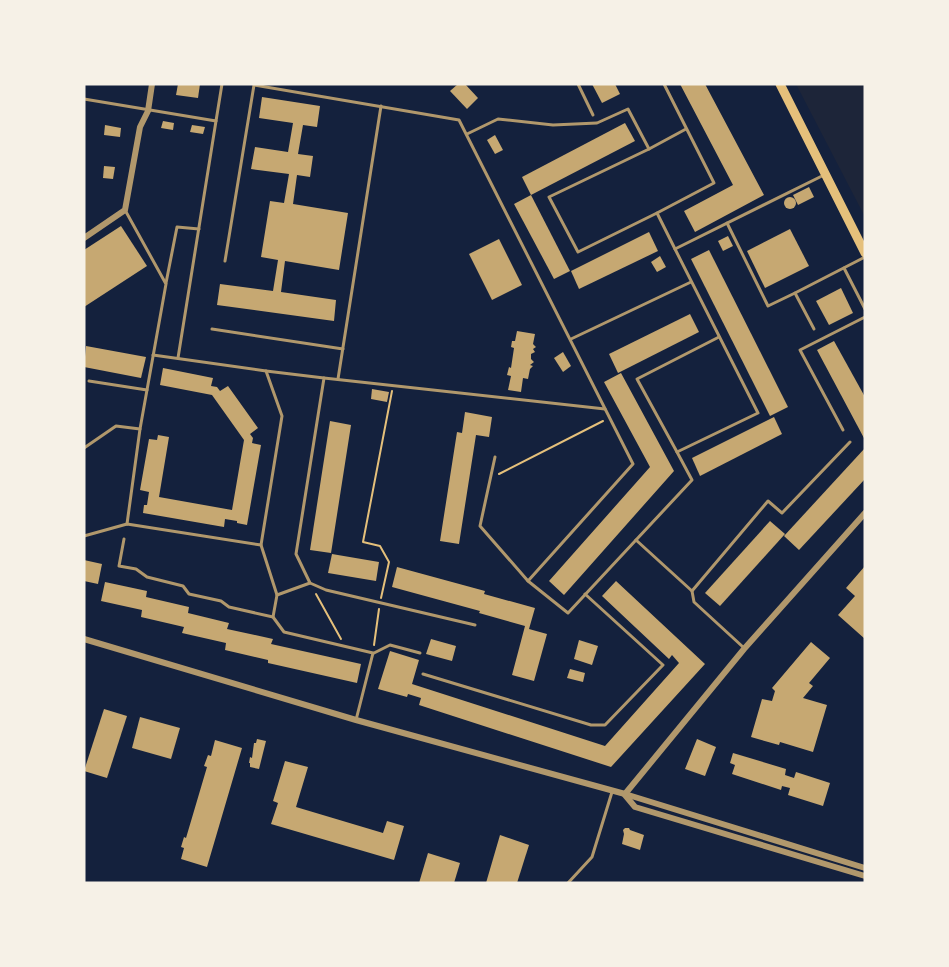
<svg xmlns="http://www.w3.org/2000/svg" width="949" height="967" viewBox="0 0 949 967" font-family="Ubuntu,sans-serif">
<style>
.green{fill:#1d2539}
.building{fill:#c6a872}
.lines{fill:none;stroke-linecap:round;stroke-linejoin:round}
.path{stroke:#e5c07b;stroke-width:2}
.service{stroke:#b1986c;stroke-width:3}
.minor{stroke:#b1986c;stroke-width:6}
.secondary{stroke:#e5c07b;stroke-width:9}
</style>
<rect width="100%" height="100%" fill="#14213d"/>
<polygon class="green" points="796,84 865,84 865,217"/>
<g class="building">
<polygon points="178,84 200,84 198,98 176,95"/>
<polygon points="458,84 465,84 478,98 467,109 450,91"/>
<polygon points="592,84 615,84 620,94 602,103"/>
<polygon points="680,84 705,84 764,195 695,232 684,211 733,185"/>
<polygon points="262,97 320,106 317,127 303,125 298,154 313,156 310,177 297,175 293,204 348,213 339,270 285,261 281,292 336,300 334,321 217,305 220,284 273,291 278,260 261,257 270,201 284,203 289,174 251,169 255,147 288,152 293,123 259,118"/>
<polygon points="163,121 174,123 173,130 161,128"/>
<polygon points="625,123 635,141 531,195 522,177"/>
<polygon points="105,125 121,128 120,137 104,135"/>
<polygon points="192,125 205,127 203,134 190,132"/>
<polygon points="495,135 503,150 495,154 487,140"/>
<polygon points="104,166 115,167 113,179 103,178"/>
<polygon points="809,187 814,197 798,205 793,195"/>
<polygon points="531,195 570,271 554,279 514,204"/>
<circle cx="790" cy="203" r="6"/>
<polygon points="121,226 147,266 84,307 84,250"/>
<polygon points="790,229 809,266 765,288 747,251"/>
<polygon points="649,232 658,251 579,289 571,271"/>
<polygon points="728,236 733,246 723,251 718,241"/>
<polygon points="499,239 522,285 492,300 469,254"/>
<polygon points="709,250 788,407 770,416 691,259"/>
<polygon points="660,256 666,267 657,272 651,262"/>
<polygon points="841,288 853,313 829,325 816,301"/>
<polygon points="690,314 699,332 618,373 609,354"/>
<polygon points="517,331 535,334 533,344 536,347 533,349 535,352 531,354 531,359 534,362 530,365 533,366 530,369 528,379 523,378 521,392 508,390 511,376 507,375 509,367 511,368 514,348 511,347 512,341 515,341"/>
<polygon points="834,341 865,397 865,440 817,350"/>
<polygon points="86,346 146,357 141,378 84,367"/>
<polygon points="563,352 571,366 563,372 554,358"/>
<polygon points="163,368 213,378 211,386 217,387 220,391 228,386 258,428 250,434 253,438 252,443 261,445 247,525 237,523 237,521 225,519 224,527 143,513 144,505 147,505 149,492 140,490 149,439 157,440 158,435 169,437 159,497 232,510 244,440 212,395 160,385"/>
<polygon points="621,373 674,471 564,595 549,581 650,467 604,382"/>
<polygon points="372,389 389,392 387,402 371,399"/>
<polygon points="465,412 492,417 489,437 476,435 459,544 440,541 457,432 462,433"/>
<polygon points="774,417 782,434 700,476 692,458"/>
<polygon points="330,421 351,425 331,553 310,550"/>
<polygon points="865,448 865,479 799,550 784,536"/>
<polygon points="770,521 785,534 720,606 705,593"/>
<polygon points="332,554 379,562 376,581 328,573"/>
<polygon points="84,560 102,564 98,584 84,581"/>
<polygon points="865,566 865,639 838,615 855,596 846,588"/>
<polygon points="397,567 485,591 484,594 535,608 529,629 547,634 534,681 512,675 525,626 479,613 480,611 392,587"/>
<polygon points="616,581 705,664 611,767 419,705 421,698 408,694 407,697 378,689 390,651 419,660 412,684 605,746 679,663 672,655 669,659 602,596"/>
<polygon points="105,582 147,591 146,597 189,607 188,613 229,623 227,629 273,639 271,644 361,664 357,683 268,663 268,660 225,650 226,643 182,633 184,627 141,617 142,610 101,601"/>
<polygon points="431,639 456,646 452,661 426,654"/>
<polygon points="579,640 598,646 592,665 574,659"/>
<polygon points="811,642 830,658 809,683 813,686 803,698 827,705 813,752 780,742 779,745 751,737 762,699 772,701 775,691 772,688"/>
<polygon points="570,669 585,673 583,682 567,678"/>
<polygon points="104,709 127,716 107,778 84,771"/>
<polygon points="140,717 180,728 171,759 132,748"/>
<polygon points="257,739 266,741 259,769 250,767 250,763 249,763 250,757 252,758 254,743 256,743"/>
<polygon points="697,739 716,747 705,776 685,769"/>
<polygon points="215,740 242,748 207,867 181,859 184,848 181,847 184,837 186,838 207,767 204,766 208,755 211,756"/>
<polygon points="733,753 786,769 785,775 794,778 796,772 830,783 823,806 788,795 790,788 782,786 781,790 732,774 735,765 730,763"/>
<polygon points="285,761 308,767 296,807 383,833 387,821 404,826 394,860 271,824 278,803 273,801"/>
<polygon points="625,828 629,828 630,830 644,835 640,850 622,844 624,834 623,830"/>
<polygon points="500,835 529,845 517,883 486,883"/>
<polygon points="428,853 460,863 454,883 419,883"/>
</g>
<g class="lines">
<g class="path">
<polyline points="499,474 603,421"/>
<polyline points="316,594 341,639"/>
<polyline points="381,598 389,562 380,546 363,542 392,391"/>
<polyline points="374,645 379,609"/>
</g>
<g class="service">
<polyline points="578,84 593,115"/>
<polyline points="84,99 216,121 222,84"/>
<polyline points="686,129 649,149 549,197 578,252 657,213 675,249 824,175"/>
<polyline points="467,134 498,119 553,125 597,123 628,109 649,149"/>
<polyline points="125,210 166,284 140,429 127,524"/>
<polyline points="657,213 714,183 664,84"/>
<polyline points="727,223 768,306 795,293"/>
<polyline points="225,261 254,85 459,120 633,464 528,581"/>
<polyline points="844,268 865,309"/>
<polyline points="166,283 177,227 199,229"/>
<polyline points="212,329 343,349"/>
<polyline points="814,329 795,293 865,257"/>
<polyline points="571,339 691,282"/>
<polyline points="178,358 216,121"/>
<polyline points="266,371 324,378 296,554 310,583 326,590 475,625"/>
<polyline points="324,378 605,409"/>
<polyline points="338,379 381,106"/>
<polyline points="89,381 147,390"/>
<polyline points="843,430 800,350 865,317"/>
<polyline points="84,448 116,426 140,429"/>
<polyline points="677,452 637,379 719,337"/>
<polyline points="495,457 480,526 528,581 568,613 636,540 692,591 694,602 743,647"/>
<polyline points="84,536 127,524 261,545 282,416 266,371 153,355"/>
<polyline points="124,539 119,566 136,569 147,577 183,586 189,594 221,601 229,607 273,617 284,632 373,653 356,720"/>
<polyline points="636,540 692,480 677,452 758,413 675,249"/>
<polyline points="261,545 277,595"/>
<polyline points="692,591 768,501 782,513 850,442"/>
<polyline points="273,617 277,595 310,583"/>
<polyline points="374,653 390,645 420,653"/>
<polyline points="423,674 591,725 605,725 663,665 585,594"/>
<polyline points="568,883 592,857 612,792"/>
</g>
<g class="minor">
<polyline points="84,238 125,210 140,127 148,111 152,84"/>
<polyline points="84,639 356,720 625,794 865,868"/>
<polyline points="625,794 744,649 865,513"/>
<polyline points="625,795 635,807 865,876"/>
</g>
<polyline class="secondary" points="780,84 865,253"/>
</g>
<rect width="949" height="967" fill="none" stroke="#f6f1e7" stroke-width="171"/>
</svg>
